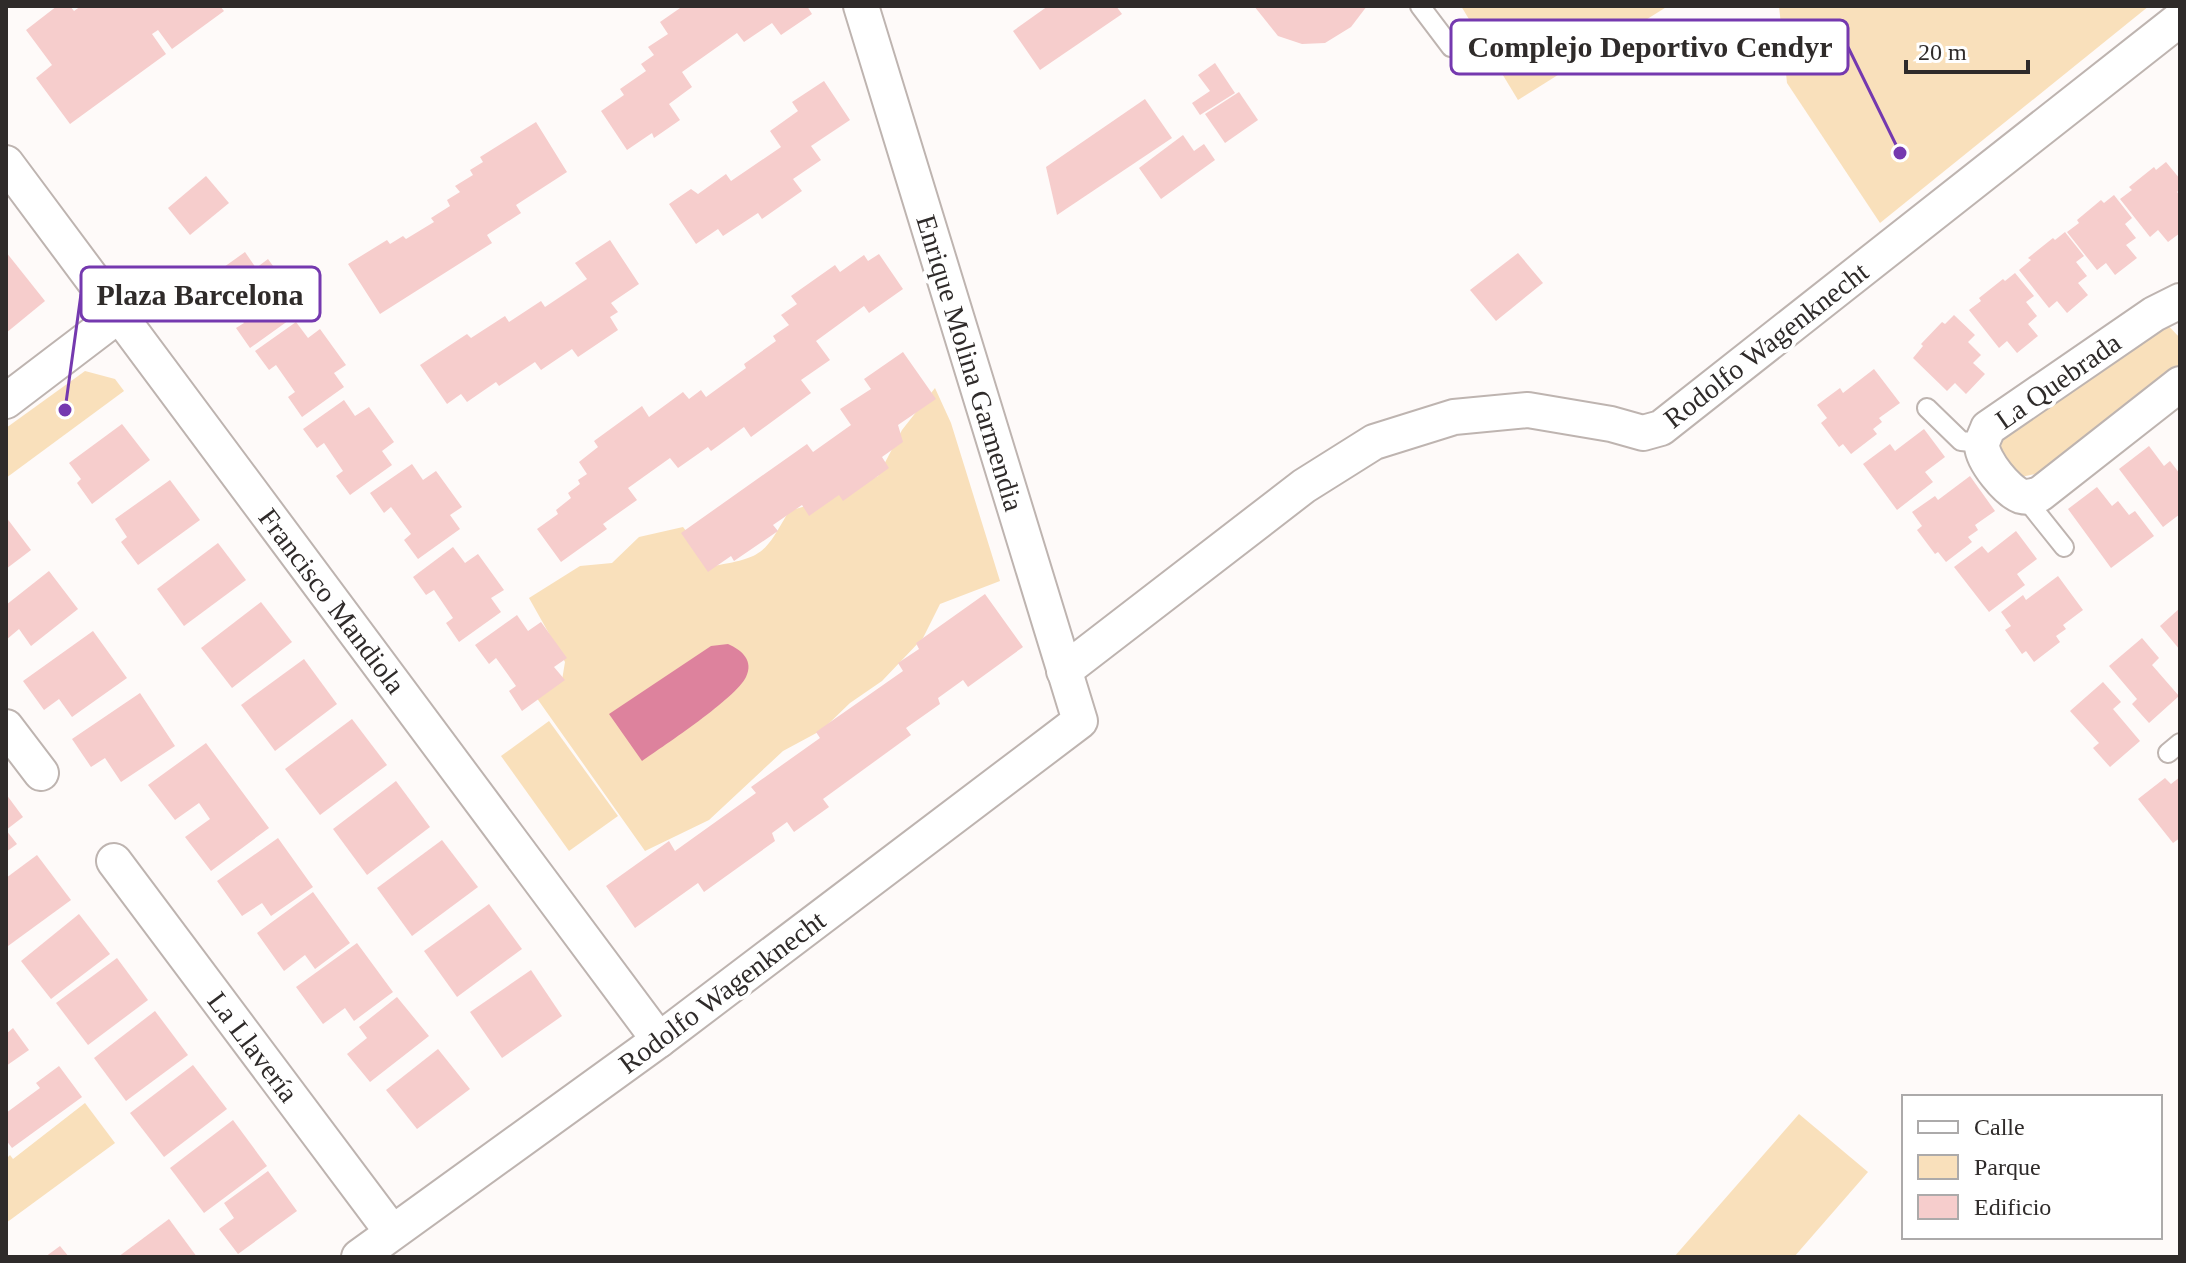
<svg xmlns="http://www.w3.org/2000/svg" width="2186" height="1263" viewBox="0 0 2186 1263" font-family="Georgia,serif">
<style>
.green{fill:#f9e0bb}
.water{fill:#dd829d}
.building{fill:#f6cdcc}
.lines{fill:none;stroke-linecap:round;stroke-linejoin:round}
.service-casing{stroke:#beb4b0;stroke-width:22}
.minor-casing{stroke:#beb4b0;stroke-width:38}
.service{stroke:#fff;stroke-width:18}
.minor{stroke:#fff;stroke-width:34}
.labels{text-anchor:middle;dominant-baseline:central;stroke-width:8;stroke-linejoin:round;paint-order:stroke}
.street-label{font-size:28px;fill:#2f2b2a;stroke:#fff}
.leader{fill:none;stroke:#7539af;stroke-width:3}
.callout-dot{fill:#7539af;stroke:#fff;stroke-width:3}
.callout{fill:#fff;stroke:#7539af;stroke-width:3}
.callout-label{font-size:30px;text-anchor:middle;font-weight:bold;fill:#2f2b2a}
</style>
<rect width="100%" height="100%" fill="#fefaf9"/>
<g class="green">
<polygon points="1461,6 1668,6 1518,100"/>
<polygon points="1779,6 2149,6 1880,223 1787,83"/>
<polygon points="2162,319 2180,338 2178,367 2049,471 2021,477 1999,454 2008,420"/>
<polygon points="85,371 115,379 124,391 6,478 6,428"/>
<path d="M 935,388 L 951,423 L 1000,581 L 940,604 L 923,638 L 882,681 L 850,703 L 822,730 L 783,751 L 709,820 L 645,851 L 536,697 L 562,680 L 565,662 L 529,598 L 580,566 L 612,563 L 639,537 L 683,527 L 714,566 C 764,557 764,554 789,511 L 832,498 L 878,476 L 902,430 Z"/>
<polygon points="549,721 618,816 569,851 501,756"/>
<polygon points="85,1103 115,1143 6,1223 6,1159 10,1155 13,1159"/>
<polygon points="1799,1114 1868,1172 1794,1257 1674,1257"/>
</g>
<path class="water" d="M 728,644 C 742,650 754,661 746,677 C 736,698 665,745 642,761 L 609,714 L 711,646 Z"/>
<g class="building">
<polygon points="57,6 70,6 74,11 81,6 220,6 224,11 172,49 158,30 152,34 166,54 70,124 36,78 52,65 26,30"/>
<polygon points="683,6 807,6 812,14 781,35 772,23 744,42 737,33 682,72 692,87 669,104 680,120 654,138 652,133 627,150 601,111 624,95 620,89 646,71 641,64 654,55 648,47 668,34 660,22"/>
<polygon points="1048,6 1116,6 1122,14 1040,70 1013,31"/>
<polygon points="1254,6 1367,6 1351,27 1325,43 1302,44 1278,36"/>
<polygon points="1215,63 1235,93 1200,115 1192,103 1210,91 1198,75"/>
<polygon points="824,81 850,120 811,146 821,160 793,179 802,191 762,219 758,213 723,236 718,229 696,244 669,204 691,189 698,194 726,174 731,181 781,147 770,131 798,111 792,102"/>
<polygon points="1239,92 1258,120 1225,143 1205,114"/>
<polygon points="1145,99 1172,138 1057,215 1046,167"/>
<polygon points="536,122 567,172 516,205 521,213 487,235 492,243 380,314 348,264 387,240 390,244 403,236 406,239 434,222 431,218 450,206 447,200 460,192 455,186 473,175 470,170 483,162 480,157"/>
<polygon points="1183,135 1194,151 1204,144 1215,160 1161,199 1139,168"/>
<polygon points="2166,162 2180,179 2180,189 2177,192 2180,195 2180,233 2168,242 2158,230 2150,237 2120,199 2132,190 2129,187 2154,167 2156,170"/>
<polygon points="206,176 229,203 190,235 168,208"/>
<polygon points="2114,195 2132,218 2125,224 2136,238 2126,245 2137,258 2115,275 2106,263 2097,270 2067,232 2079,223 2077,220 2101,200 2104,203"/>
<polygon points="2065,232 2084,256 2076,262 2087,276 2078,283 2088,295 2067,313 2057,301 2049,308 2019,270 2031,260 2028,258 2053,238 2055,240"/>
<polygon points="610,240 639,284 611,303 618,312 610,317 618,330 578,357 572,349 541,370 535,362 499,386 496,382 467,402 461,394 447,404 420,365 467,334 471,338 505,316 509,322 541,301 545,307 587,279 575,263"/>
<polygon points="6,252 45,301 6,333"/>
<polygon points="245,252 256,268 268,259 294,295 282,304 292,318 250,348 236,328 244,323 224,296 217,301 203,282"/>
<polygon points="1518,253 1543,283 1496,321 1470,290"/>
<polygon points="879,254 903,289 869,313 864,306 816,341 830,360 801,380 811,393 751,437 744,427 711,451 708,447 678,468 670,458 628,488 637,500 603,524 607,529 561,562 537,529 558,514 556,510 571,498 568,493 580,484 578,480 587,474 579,462 598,447 594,441 642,406 649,417 683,392 689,399 701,390 706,397 746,368 744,364 776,341 773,336 789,325 781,315 797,304 791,296 835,265 840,272 864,255 868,261"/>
<polygon points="2015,273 2034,296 2026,302 2037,316 2028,324 2038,336 2017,353 2007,341 1999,348 1969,310 1981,301 1979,298 2003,279 2005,281"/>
<polygon points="1954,315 1975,335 1968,342 1981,355 1973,363 1985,374 1966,394 1955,383 1947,391 1913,358 1923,346 1921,344 1942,322 1945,324"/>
<polygon points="296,322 308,338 320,329 346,365 334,373 344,387 302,417 288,397 295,392 276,365 269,370 255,351"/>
<polygon points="903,352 936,399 898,425 903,442 882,457 889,468 843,501 839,495 809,516 802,505 773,525 778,531 734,561 731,556 708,572 681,533 807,444 813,452 851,425 840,409 871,389 864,379"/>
<polygon points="1874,369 1900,403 1879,418 1882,422 1873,429 1877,434 1851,454 1843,444 1839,447 1821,423 1827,418 1817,405 1840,388 1843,393"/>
<polygon points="344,400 355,416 369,407 394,442 382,451 392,465 350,495 336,476 343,471 324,443 317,448 303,429"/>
<polygon points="122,424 150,460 92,504 77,483 81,479 69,463"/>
<polygon points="1924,429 1945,457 1925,472 1933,482 1897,510 1863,464 1890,444 1895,451"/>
<polygon points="2149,446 2164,466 2170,461 2180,474 2180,514 2163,527 2119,469"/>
<polygon points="412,464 423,480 436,471 462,507 450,515 460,529 418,559 404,540 411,534 391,507 384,513 370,493"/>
<polygon points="1970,476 1995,511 1975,525 1978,530 1968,537 1972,542 1946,562 1938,552 1935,554 1917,530 1922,526 1912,512 1935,496 1938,500"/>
<polygon points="170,480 200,520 138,565 121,542 127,537 115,519"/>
<polygon points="2097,487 2112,506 2118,501 2129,515 2135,511 2154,536 2111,568 2068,509"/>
<polygon points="6,517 31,550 6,569"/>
<polygon points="2016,531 2037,559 2017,574 2025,585 1989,612 1954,567 1982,546 1988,553"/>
<polygon points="218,543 246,580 184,626 157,589"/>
<polygon points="453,547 465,563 478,554 504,590 491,598 501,612 459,642 446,623 453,618 434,590 426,595 413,577"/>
<polygon points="49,571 78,609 31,646 19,629 6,640 6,605"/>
<polygon points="2058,576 2083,610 2063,625 2066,629 2056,636 2060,642 2034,662 2026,651 2022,654 2005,630 2011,626 2001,612 2023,595 2026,600"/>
<polygon points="985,594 1023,647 968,687 963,680 938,698 940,704 906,728 911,735 823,799 829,807 794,832 787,822 772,833 775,841 704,892 698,883 635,928 606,886 669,841 675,851 756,793 751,787 820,738 816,732 903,671 898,663 919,649 916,643"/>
<polygon points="261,602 292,642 232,688 201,648"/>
<polygon points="2180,608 2180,650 2160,626"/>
<polygon points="517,615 528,631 541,622 567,658 554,667 565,680 522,711 509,691 516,686 496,658 489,664 475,645"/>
<polygon points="93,631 127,678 72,717 59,699 44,710 23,681"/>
<polygon points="2142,638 2159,658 2152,665 2179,696 2149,723 2132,704 2137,699 2109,666"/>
<polygon points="304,659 337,704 275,751 241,705"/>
<polygon points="2103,682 2121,702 2113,709 2140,741 2110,767 2093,748 2099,743 2070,711"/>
<polygon points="140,693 175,746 121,782 105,758 91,767 72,739"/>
<polygon points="352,719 387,765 320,815 285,769"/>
<polygon points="206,743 269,828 211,871 185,837 210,819 199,803 175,820 148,785"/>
<polygon points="2180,777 2180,838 2173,843 2138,799 2165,778 2171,784"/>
<polygon points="396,781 430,827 367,875 333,829"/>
<polygon points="6,794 23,817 6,830"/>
<polygon points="6,830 17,844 6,852"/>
<polygon points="278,838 313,887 271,916 262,903 242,916 217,881"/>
<polygon points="442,840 478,887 412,936 377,888"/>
<polygon points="37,855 71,900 8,946 6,878"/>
<polygon points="313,892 350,943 315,969 305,955 284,971 257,933"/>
<polygon points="489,904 522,949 457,997 424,951"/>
<polygon points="79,914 110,954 51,999 21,961"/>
<polygon points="357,943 393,992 354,1021 345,1008 323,1024 296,987"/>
<polygon points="117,958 148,1000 88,1045 56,1003"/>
<polygon points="531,970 562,1016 502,1058 470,1012"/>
<polygon points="397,997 429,1036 370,1082 347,1054 367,1038 359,1027"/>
<polygon points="155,1011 188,1055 126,1101 94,1058"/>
<polygon points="13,1028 29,1050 6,1066 6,1034"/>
<polygon points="438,1049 470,1089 417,1129 386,1090"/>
<polygon points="193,1065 227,1109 164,1157 130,1113"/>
<polygon points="59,1066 82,1097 12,1148 6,1140 6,1113 40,1088 36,1083"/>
<polygon points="233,1120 267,1166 204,1213 170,1168"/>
<polygon points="268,1171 297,1211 238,1254 219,1229 234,1218 224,1203"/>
<polygon points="169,1219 197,1257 118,1257"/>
<polygon points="60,1246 69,1257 45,1257"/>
</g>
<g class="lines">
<defs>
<g id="service">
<polyline points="1420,6 1451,47"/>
<polyline points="1927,408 1961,441 1982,443"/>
<polyline points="2030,497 2032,507 2064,547"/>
<polyline points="2168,753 2180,743"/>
</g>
<g id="minor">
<polyline points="6,163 659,1040"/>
<path d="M 2180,301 L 2154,314 L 1988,428 C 1986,434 1982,440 1982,446 C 1983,461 2007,491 2021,496 C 2028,498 2034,496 2040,494 L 2180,384"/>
<polyline points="6,401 119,315"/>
<polyline points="1064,671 1304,486 1374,442 1454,417 1528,410 1611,424 1643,433 1661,428 2180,19"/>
<polyline points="6,727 41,773"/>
<polyline points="114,861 392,1232"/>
<polyline points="359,1257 659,1040 1080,721 861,6"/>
</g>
</defs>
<use href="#service" class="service-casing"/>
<use href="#minor" class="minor-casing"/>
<use href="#service" class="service"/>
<use href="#minor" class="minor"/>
</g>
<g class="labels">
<g class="street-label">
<text transform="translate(1766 345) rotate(-38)">Rodolfo Wagenknecht</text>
<text transform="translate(970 363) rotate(73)">Enrique Molina Garmendia</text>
<text transform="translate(2058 381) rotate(-35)">La Quebrada</text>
<text transform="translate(332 601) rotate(53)">Francisco Mandiola</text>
<text transform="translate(722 992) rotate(-37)">Rodolfo Wagenknecht</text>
<text transform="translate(253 1047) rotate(53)">La Llavería</text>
</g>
</g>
<path class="leader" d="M1900 153L1848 47M65 410L81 294"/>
<g class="callout-dot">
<circle cx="1900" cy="153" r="8"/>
<circle cx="65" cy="410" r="8"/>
</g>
<g class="callout">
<rect x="1451" y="20" width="397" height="54" rx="8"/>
<rect x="81" y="267" width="239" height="54" rx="8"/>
</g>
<g class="callout-label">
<text x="1650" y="57">Complejo Deportivo Cendyr</text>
<text x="200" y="305">Plaza Barcelona</text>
</g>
<rect width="2186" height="1263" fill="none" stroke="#2f2b2a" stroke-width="16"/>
<rect x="1902" y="1095" width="260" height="144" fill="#ffffff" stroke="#acaaaa" stroke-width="2"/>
<rect x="1918" y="1121" width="40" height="12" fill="#ffffff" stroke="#acaaaa" stroke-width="2"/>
<text x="1974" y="1135" font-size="24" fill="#2f2b2a">Calle</text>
<rect x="1918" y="1155" width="40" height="24" fill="#f9e0bb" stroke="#acaaaa" stroke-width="2"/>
<text x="1974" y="1175" font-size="24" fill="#2f2b2a">Parque</text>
<rect x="1918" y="1195" width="40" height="24" fill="#f6cdcc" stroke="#acaaaa" stroke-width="2"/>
<text x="1974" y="1215" font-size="24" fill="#2f2b2a">Edificio</text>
<path d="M1906 60v12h122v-12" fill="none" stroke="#2f2b2a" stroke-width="4"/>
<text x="1918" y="60" font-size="24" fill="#2f2b2a" stroke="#ffffff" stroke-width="6" paint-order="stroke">20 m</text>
</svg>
